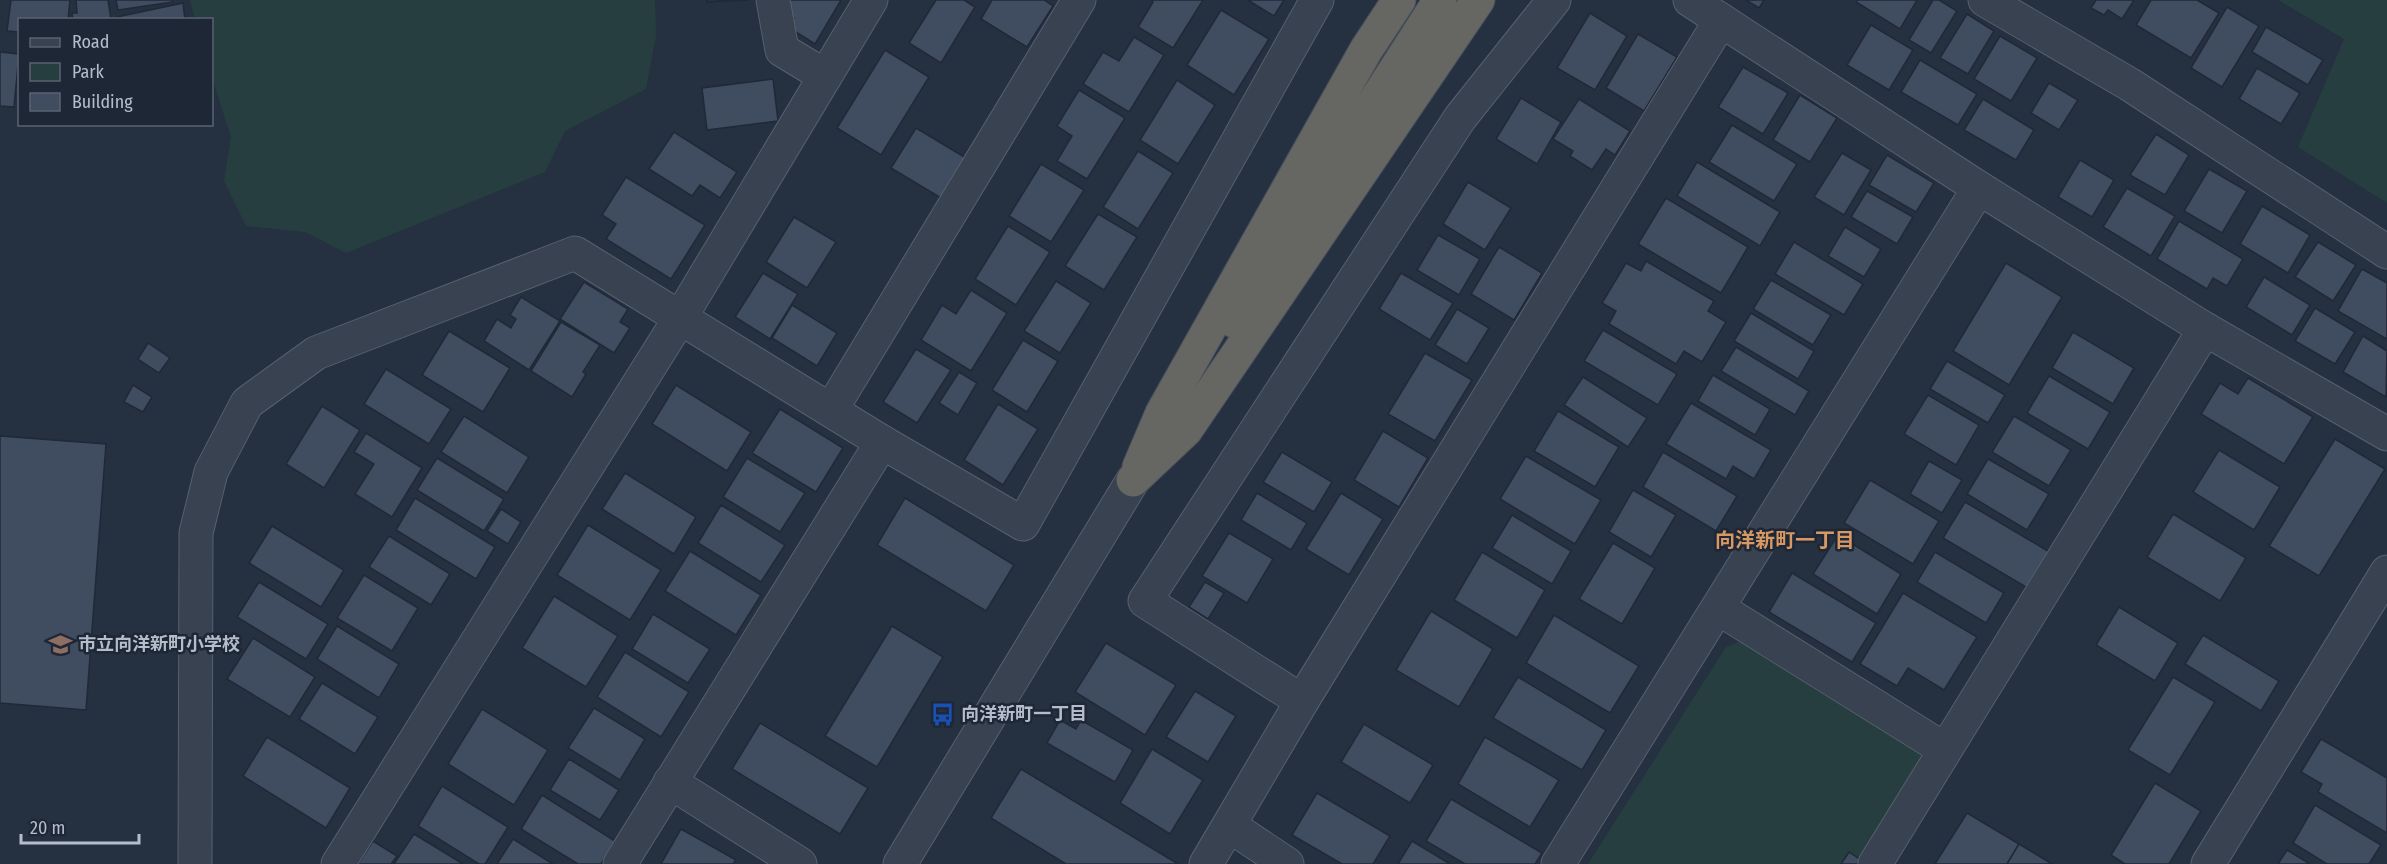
<svg xmlns="http://www.w3.org/2000/svg" width="2387" height="864" viewBox="0 0 2387 864" font-family="'Fira Sans Condensed','Noto Sans JP',sans-serif">
<style>
.green{fill:#273e41}
.building{fill:#404d60;stroke:#202937;stroke-width:1.5}
.lines{fill:none;stroke-linecap:round;stroke-linejoin:round}
.minor-casing{stroke:#57606e;stroke-width:35}
.tertiary-casing{stroke:#57606e;stroke-width:35}
.trunk-casing{stroke:#444d5b;stroke-width:35}
.minor{stroke:#394250;stroke-width:33}
.tertiary{stroke:#394250;stroke-width:33}
.trunk{stroke:#666663;stroke-width:33}
.labels{text-anchor:middle;dominant-baseline:central;stroke-width:5;stroke-linejoin:round;paint-order:stroke}
.poi-label{font-size:18px;font-weight:bold;fill:#b5bdcb;stroke:#1e2735;text-anchor:start}
.neighbourhood-label{font-size:20px;font-weight:bold;fill:#d89863;stroke:#1e2735}
</style>
<rect width="100%" height="100%" fill="#253040"/>
<g class="green">
<polygon points="190,0 655,0 656,36 646,89 565,131 545,172 346,253 305,232 246,226 224,181 231,137 212,78 212,20 195,19"/>
<polygon points="2278,0 2387,0 2387,203 2298,147 2344,39"/>
<polygon points="1744,640 1919,747 1923,767 1863,864 1588,864 1726,647"/>
</g>
<g class="building">
<polygon points="11,0 70,0 68,20 20,20 20,32 7,31"/>
<polygon points="76,0 108,0 111,20 73,20 72,13 77,13"/>
<polygon points="116,0 172,0 173,2 118,10"/>
<polygon points="707,0 749,0 707,2"/>
<polygon points="788,0 841,0 815,44 788,27 794,18 782,10"/>
<polygon points="936,0 964,0 975,7 941,63 909,43"/>
<polygon points="992,0 1044,0 1053,6 1027,47 981,19"/>
<polygon points="1151,0 1203,0 1173,48 1138,27 1153,2"/>
<polygon points="1248,0 1284,0 1274,16"/>
<polygon points="1746,0 1764,0 1759,8"/>
<polygon points="1858,0 1917,0 1900,29 1856,2"/>
<polygon points="1933,0 1939,0 1957,11 1931,53 1909,40"/>
<polygon points="2096,0 2134,0 2122,19 2108,10 2104,15 2091,8"/>
<polygon points="2151,0 2197,0 2219,13 2191,58 2136,25"/>
<polygon points="183,3 185,20 117,20 117,17"/>
<polygon points="2227,7 2259,26 2222,87 2191,68"/>
<polygon points="1221,10 1269,39 1234,95 1187,65"/>
<polygon points="1590,13 1627,36 1595,90 1557,68"/>
<polygon points="1967,14 1994,31 1968,74 1940,58"/>
<polygon points="1871,25 1913,50 1889,90 1847,65"/>
<polygon points="2266,27 2323,60 2308,85 2252,52"/>
<polygon points="1638,34 1677,57 1644,111 1606,88"/>
<polygon points="2000,36 2037,58 2011,101 1974,79"/>
<polygon points="1134,37 1164,55 1129,112 1083,84 1103,52 1119,61"/>
<polygon points="885,50 929,77 881,155 837,128"/>
<polygon points="0,52 19,54 14,107 0,106"/>
<polygon points="1920,60 1977,94 1958,125 1901,92"/>
<polygon points="1743,67 1788,93 1763,134 1718,107"/>
<polygon points="2257,68 2300,93 2281,124 2239,99"/>
<polygon points="773,79 778,121 707,130 702,88"/>
<polygon points="1177,80 1215,105 1178,164 1140,140"/>
<polygon points="2049,83 2078,100 2059,130 2031,113"/>
<polygon points="1079,90 1125,118 1087,179 1057,161 1072,136 1057,126"/>
<polygon points="1800,95 1837,118 1810,162 1773,140"/>
<polygon points="1521,98 1561,122 1537,164 1496,139"/>
<polygon points="1579,99 1630,131 1615,155 1606,149 1592,170 1570,156 1573,151 1553,139"/>
<polygon points="1983,99 2034,130 2016,160 1964,130"/>
<polygon points="1732,125 1797,164 1774,201 1709,162"/>
<polygon points="916,128 966,158 941,198 891,168"/>
<polygon points="674,132 737,172 720,198 700,185 692,196 649,169"/>
<polygon points="2156,134 2189,155 2165,195 2130,175"/>
<polygon points="1138,151 1173,173 1138,229 1103,207"/>
<polygon points="1842,153 1871,170 1844,215 1814,197"/>
<polygon points="1887,155 1934,183 1916,212 1869,185"/>
<polygon points="2080,160 2114,180 2092,217 2058,197"/>
<polygon points="1697,162 1780,212 1760,246 1677,196"/>
<polygon points="1041,164 1084,190 1051,242 1009,216"/>
<polygon points="2209,169 2247,191 2222,233 2184,211"/>
<polygon points="626,177 705,225 671,279 606,239 616,224 602,215"/>
<polygon points="1468,182 1511,208 1485,250 1443,224"/>
<polygon points="2127,188 2175,216 2151,256 2103,227"/>
<polygon points="1867,191 1913,217 1897,244 1851,217"/>
<polygon points="1666,198 1748,247 1721,293 1638,244"/>
<polygon points="2262,206 2310,235 2288,273 2240,244"/>
<polygon points="1098,214 1137,237 1104,290 1065,266"/>
<polygon points="794,217 836,242 807,288 766,262"/>
<polygon points="2179,221 2243,259 2227,286 2213,278 2207,289 2157,259"/>
<polygon points="1008,226 1050,252 1016,305 975,279"/>
<polygon points="1845,227 1881,249 1864,277 1828,256"/>
<polygon points="1438,235 1480,259 1459,295 1417,270"/>
<polygon points="1794,242 1863,284 1844,315 1775,274"/>
<polygon points="2318,242 2356,265 2333,301 2295,277"/>
<polygon points="1499,247 1542,273 1514,320 1471,294"/>
<polygon points="1646,261 1714,301 1708,311 1726,322 1702,362 1684,351 1676,364 1609,324 1616,311 1602,303 1626,263 1641,271"/>
<polygon points="2006,263 2062,297 2009,385 1953,351"/>
<polygon points="2362,269 2387,283 2387,339 2338,311"/>
<polygon points="763,273 798,294 770,339 735,317"/>
<polygon points="1401,273 1453,303 1430,340 1379,309"/>
<polygon points="2264,277 2310,305 2292,335 2246,307"/>
<polygon points="1771,280 1831,315 1813,345 1753,309"/>
<polygon points="1056,281 1091,303 1060,353 1024,331"/>
<polygon points="584,282 628,309 620,322 630,328 614,353 560,319"/>
<polygon points="971,290 1007,313 971,371 921,340 942,305 956,314"/>
<polygon points="521,297 560,321 529,370 484,341 497,319 511,328 516,319 510,315"/>
<polygon points="792,305 837,333 817,366 772,338"/>
<polygon points="2315,308 2355,332 2335,364 2295,341"/>
<polygon points="1457,309 1489,328 1467,364 1435,345"/>
<polygon points="1751,313 1814,351 1798,379 1734,341"/>
<polygon points="561,322 600,345 583,372 586,374 572,397 531,371"/>
<polygon points="1603,330 1677,374 1658,405 1584,361"/>
<polygon points="449,331 510,368 483,412 422,375"/>
<polygon points="2073,332 2134,368 2113,404 2052,368"/>
<polygon points="2363,336 2387,351 2386,397 2343,372"/>
<polygon points="1023,340 1058,361 1027,412 992,390"/>
<polygon points="148,343 170,358 159,373 138,359"/>
<polygon points="1736,347 1809,391 1795,415 1721,371"/>
<polygon points="916,349 951,370 917,423 883,402"/>
<polygon points="1425,353 1472,380 1435,441 1388,414"/>
<polygon points="1947,361 2005,395 1988,423 1930,389"/>
<polygon points="386,369 451,409 429,444 364,404"/>
<polygon points="959,372 977,383 958,415 939,403"/>
<polygon points="1713,375 1770,409 1755,435 1698,401"/>
<polygon points="2049,376 2110,412 2088,449 2027,413"/>
<polygon points="1583,377 1647,418 1628,447 1564,405"/>
<polygon points="2248,378 2313,417 2284,464 2201,414 2220,383 2238,394"/>
<polygon points="133,385 152,397 143,412 124,402"/>
<polygon points="676,385 751,432 727,471 652,424"/>
<polygon points="1928,395 1979,425 1956,465 1904,434"/>
<polygon points="1691,403 1771,450 1754,479 1733,466 1726,479 1666,444"/>
<polygon points="998,404 1038,429 1003,485 964,460"/>
<polygon points="322,406 360,430 324,488 286,464"/>
<polygon points="780,409 843,448 816,492 752,453"/>
<polygon points="1558,411 1619,447 1595,487 1534,451"/>
<polygon points="464,416 529,457 507,493 441,452"/>
<polygon points="2014,416 2071,450 2049,486 1992,452"/>
<polygon points="1383,431 1428,458 1399,507 1354,480"/>
<polygon points="366,433 422,468 392,517 355,494 374,464 354,452"/>
<polygon points="0,436 106,444 86,710 0,703"/>
<polygon points="2335,439 2385,469 2319,576 2269,546"/>
<polygon points="2219,450 2280,487 2254,530 2193,492"/>
<polygon points="1282,452 1332,482 1314,512 1263,482"/>
<polygon points="1663,452 1737,496 1716,531 1643,487"/>
<polygon points="1526,456 1601,500 1575,544 1500,499"/>
<polygon points="437,458 504,499 484,531 417,490"/>
<polygon points="747,458 805,493 780,532 723,497"/>
<polygon points="1988,459 2049,494 2027,530 1967,494"/>
<polygon points="1929,461 1962,480 1942,513 1910,494"/>
<polygon points="625,473 696,517 674,554 602,509"/>
<polygon points="1870,480 1939,521 1913,564 1844,523"/>
<polygon points="1633,490 1676,515 1651,557 1609,532"/>
<polygon points="1257,493 1307,523 1291,550 1241,520"/>
<polygon points="1341,493 1383,519 1349,575 1306,549"/>
<polygon points="415,498 495,547 476,579 396,530"/>
<polygon points="905,498 1014,565 986,611 877,545"/>
<polygon points="1965,502 2053,554 2031,590 1943,538"/>
<polygon points="721,505 785,545 761,582 698,543"/>
<polygon points="501,509 521,522 508,544 487,531"/>
<polygon points="2173,514 2246,558 2220,601 2147,557"/>
<polygon points="1512,515 1571,551 1552,584 1492,548"/>
<polygon points="588,525 661,570 630,620 557,575"/>
<polygon points="272,526 344,570 321,607 249,563"/>
<polygon points="1229,533 1273,559 1247,603 1202,576"/>
<polygon points="1838,535 1901,574 1877,614 1813,574"/>
<polygon points="389,536 450,574 431,605 369,567"/>
<polygon points="1613,543 1655,568 1622,624 1579,599"/>
<polygon points="690,551 761,595 736,635 665,591"/>
<polygon points="1482,552 1545,590 1517,638 1454,600"/>
<polygon points="1935,552 2004,593 1986,623 1917,582"/>
<polygon points="1792,573 1876,623 1852,662 1769,612"/>
<polygon points="364,575 418,608 392,651 337,618"/>
<polygon points="259,582 328,624 306,659 237,617"/>
<polygon points="1205,582 1224,593 1208,619 1189,607"/>
<polygon points="1903,593 1977,637 1944,690 1908,668 1897,686 1860,664"/>
<polygon points="554,596 618,636 586,687 522,648"/>
<polygon points="2119,607 2178,643 2155,681 2096,645"/>
<polygon points="1431,611 1493,649 1459,707 1396,670"/>
<polygon points="653,614 710,649 688,683 632,649"/>
<polygon points="1554,615 1639,666 1610,713 1526,663"/>
<polygon points="337,626 399,664 379,698 317,659"/>
<polygon points="892,626 943,657 877,767 825,736"/>
<polygon points="2203,635 2279,681 2261,711 2185,664"/>
<polygon points="253,638 315,677 290,717 227,679"/>
<polygon points="1106,643 1176,685 1145,735 1075,692"/>
<polygon points="625,652 689,692 661,737 597,697"/>
<polygon points="1518,677 1606,730 1582,770 1493,718"/>
<polygon points="2173,677 2215,702 2170,775 2128,750"/>
<polygon points="322,683 378,717 355,754 299,719"/>
<polygon points="1195,691 1236,716 1208,762 1166,737"/>
<polygon points="594,708 645,739 620,780 568,748"/>
<polygon points="482,709 548,750 514,805 448,764"/>
<polygon points="1060,720 1076,729 1081,720 1133,750 1115,782 1047,743"/>
<polygon points="760,723 868,788 840,834 732,769"/>
<polygon points="1364,724 1433,765 1410,803 1341,762"/>
<polygon points="267,737 350,788 326,828 243,776"/>
<polygon points="1485,737 1559,780 1530,827 1458,784"/>
<polygon points="2321,739 2387,778 2387,833 2318,792 2322,784 2301,772"/>
<polygon points="1152,749 1203,780 1170,834 1120,803"/>
<polygon points="569,759 619,790 600,820 550,790"/>
<polygon points="1021,769 1178,864 1066,864 991,818"/>
<polygon points="2155,783 2201,811 2169,864 2125,864 2111,855"/>
<polygon points="442,786 508,827 485,864 479,864 418,826"/>
<polygon points="1317,793 1390,836 1373,864 1342,864 1292,835"/>
<polygon points="542,795 615,841 601,864 578,864 521,829"/>
<polygon points="1451,799 1542,853 1535,864 1465,864 1426,841"/>
<polygon points="2315,805 2381,845 2369,864 2327,864 2293,843"/>
<polygon points="1967,813 2019,844 2007,864 1935,864"/>
<polygon points="681,829 736,860 733,864 661,864"/>
<polygon points="414,834 463,864 394,864"/>
<polygon points="513,839 553,864 497,864"/>
<polygon points="373,841 397,856 391,864 358,864"/>
<polygon points="1412,841 1450,864 1398,864"/>
<polygon points="2019,844 2052,864 2007,864"/>
<polygon points="2287,850 2310,864 2278,864"/>
<polygon points="1849,852 1861,860 1859,864 1841,864"/>
</g>
<g class="lines">
<defs>
<g id="minor">
<polyline points="773,0 782,50 825,76"/>
<polyline points="1690,0 1979,188 2205,329 2387,434"/>
<polyline points="1985,0 2129,84 2387,252"/>
<polyline points="831,410 1079,0"/>
<polyline points="1718,608 1944,749"/>
<polyline points="1302,701 1145,601 1460,118 1554,0"/>
<polyline points="670,782 800,864"/>
<polyline points="1230,826 1287,864"/>
<polyline points="195,864 196,533 211,472 247,403 316,353 575,253 882,442 1023,524 1317,0"/>
<polyline points="338,864 680,318 871,0"/>
<polyline points="620,864 882,442"/>
<polyline points="1206,864 1302,701 1721,20"/>
<polyline points="1558,864 1979,188"/>
<polyline points="1875,864 2205,329"/>
<polyline points="2208,864 2387,572"/>
</g>
<polyline id="tertiary" points="900,864 1133,480"/>
<g id="trunk">
<polyline points="1234,321 1440,0"/>
<polyline points="1139,467 1162,413 1366,50 1399,0"/>
<polyline points="1133,480 1186,430 1478,0"/>
</g>
</defs>
<use href="#minor" class="minor-casing"/>
<use href="#tertiary" class="tertiary-casing"/>
<use href="#trunk" class="trunk-casing"/>
<use href="#minor" class="minor"/>
<use href="#tertiary" class="tertiary"/>
<use href="#trunk" class="trunk"/>
</g>
<defs>
<symbol id="school-bare" viewBox="-9 -9 18 18"><path d="M0-5L7-2L0 1L-7-2ZM-4 1L0 2.5L4 1V4Q0 6-4 4Z" fill="#8d6e63" stroke="#1e2735" stroke-width="2.5" paint-order="stroke"/></symbol>
<symbol id="bus-bare" viewBox="-9 -9 18 18"><path d="M-5-6H5V4H4V6H2V4H-2V6H-4V4H-5ZM-3.5-4V0h7V-4ZM-3.5 1.2v1.5H-2V1.2ZM2 1.2v1.5H3.5V1.2Z" fill="#1a4fb4" stroke="#1e2735" stroke-width="2.5" paint-order="stroke"/></symbol>
</defs>
<g fill-rule="evenodd">
<use href="#school-bare" x="44" y="628" width="33" height="33"/>
<use href="#bus-bare" x="926" y="698" width="33" height="33"/>
</g>
<g class="labels">
<g class="poi-label">
<text x="78" y="644">市立向洋新町小学校</text>
<text x="961" y="714">向洋新町一丁目</text>
</g>
<g class="neighbourhood-label">
<text x="1785" y="540">向洋新町一丁目</text>
</g>
</g>
<rect x="18" y="18" width="195" height="108" fill="#1e2735" stroke="#5a6371" stroke-width="1.5"/>
<rect x="30" y="38" width="30" height="9" fill="#394250" stroke="#5a6371" stroke-width="1.5"/>
<text x="72" y="48" font-size="18" fill="#b5bdcb">Road</text>
<rect x="30" y="63" width="30" height="18" fill="#273e41" stroke="#5a6371" stroke-width="1.5"/>
<text x="72" y="78" font-size="18" fill="#b5bdcb">Park</text>
<rect x="30" y="93" width="30" height="18" fill="#404d60" stroke="#5a6371" stroke-width="1.5"/>
<text x="72" y="108" font-size="18" fill="#b5bdcb">Building</text>
<path d="M21 834v9h118v-9" fill="none" stroke="#b5bdcb" stroke-width="3"/>
<text x="30" y="834" font-size="18" fill="#b5bdcb" stroke="#1e2735" stroke-width="4.5" paint-order="stroke">20 m</text>
</svg>
